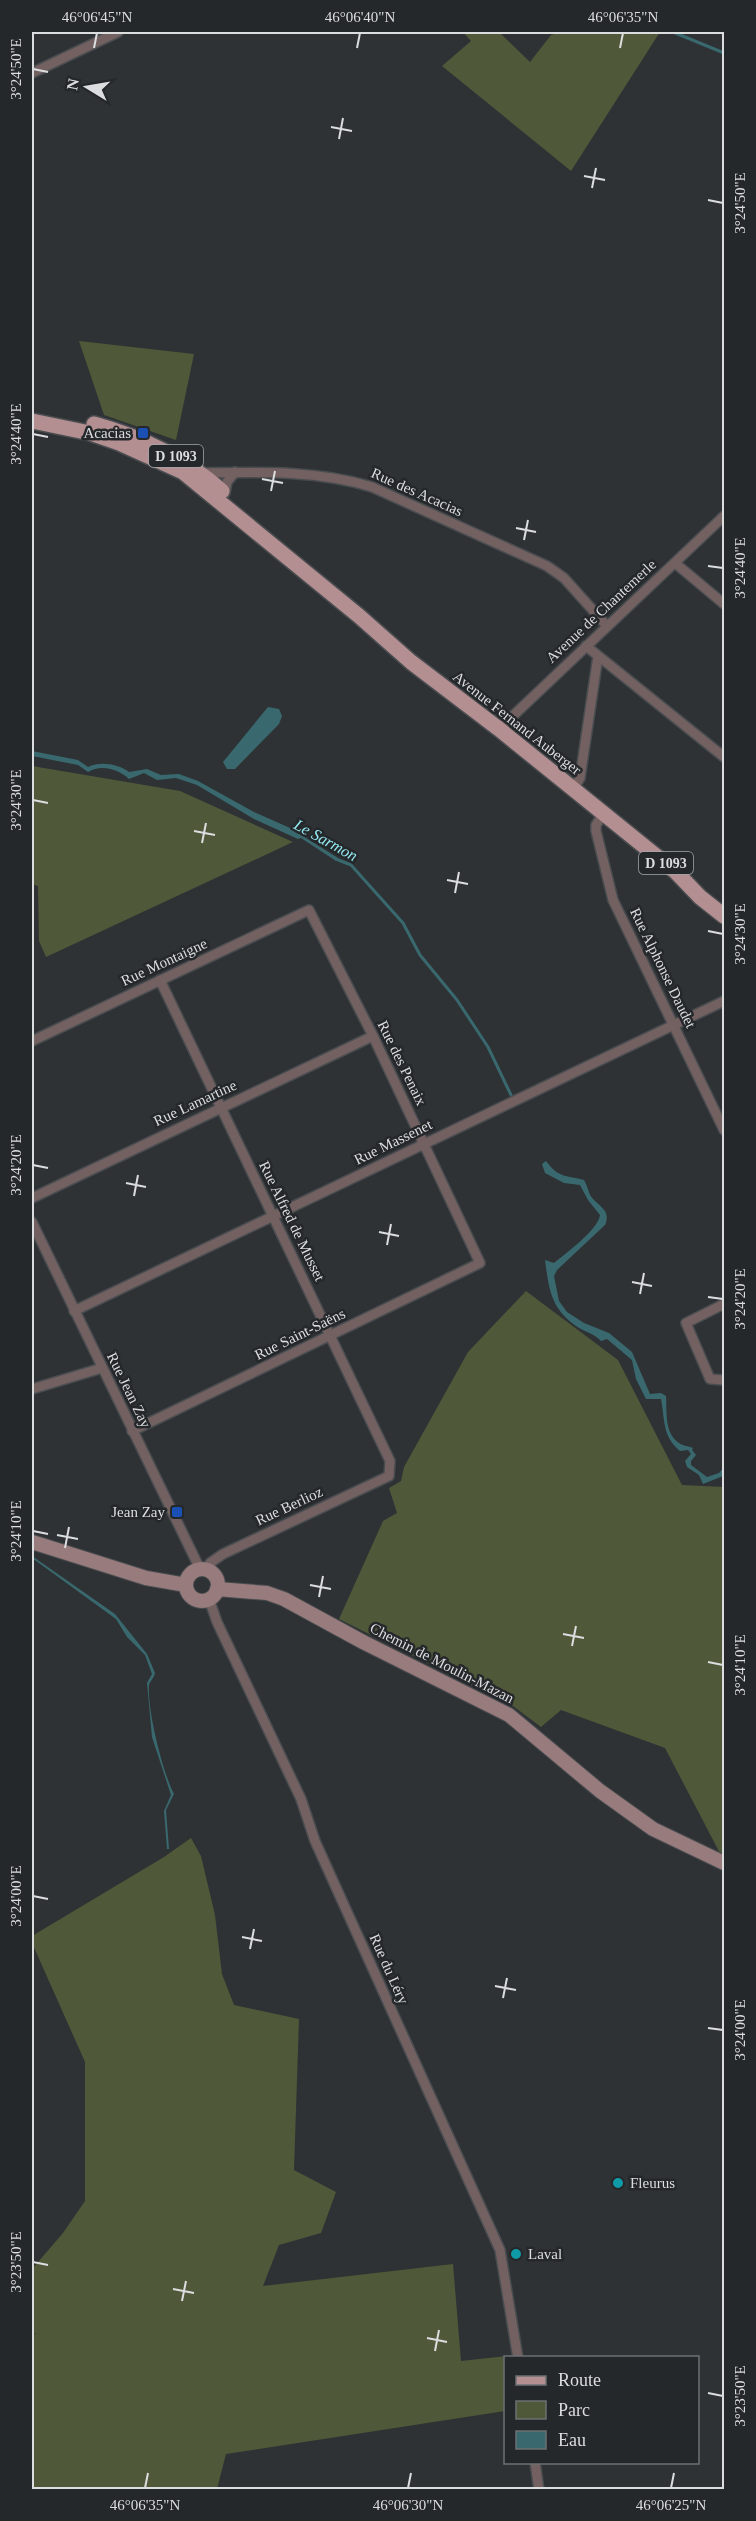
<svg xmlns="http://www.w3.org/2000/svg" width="756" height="2521" viewBox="0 0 756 2521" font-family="Georgia,serif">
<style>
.green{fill:#4f5838}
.water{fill:#39696e}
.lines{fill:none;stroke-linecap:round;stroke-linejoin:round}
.stream{stroke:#39696e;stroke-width:3}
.street-casing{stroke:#4a4d50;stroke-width:12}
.secondary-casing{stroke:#4a4d50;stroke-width:16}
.primary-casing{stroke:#4a4d50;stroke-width:18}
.street{stroke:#736162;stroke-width:9}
.secondary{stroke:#987b7d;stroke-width:14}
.primary{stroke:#b48f92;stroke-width:15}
.ticks{fill:none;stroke:#dbdddf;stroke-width:2}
.transit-dot{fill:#1a4fb4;stroke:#25282b;stroke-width:2}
.culture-dot{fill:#0f9aa8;stroke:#25282b;stroke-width:2}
.labels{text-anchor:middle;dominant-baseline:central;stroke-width:5;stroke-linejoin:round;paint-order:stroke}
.shield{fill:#25282b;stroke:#a4a7a9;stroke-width:1.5}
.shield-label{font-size:14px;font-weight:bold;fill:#dbdddf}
.poi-label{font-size:15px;fill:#dbdddf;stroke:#25282b;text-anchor:end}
.street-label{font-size:15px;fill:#dbdddf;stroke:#25282b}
.water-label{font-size:16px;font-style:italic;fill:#94e9f2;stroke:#25282b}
.neatline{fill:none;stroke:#dbdddf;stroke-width:2}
.ticks-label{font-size:15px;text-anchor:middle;fill:#dbdddf}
</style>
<rect width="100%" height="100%" fill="#2e3235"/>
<g class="green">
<polygon points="463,32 499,32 530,62 551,35 560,32 660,32 571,171 442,66 471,41"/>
<polygon points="79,341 194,354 176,440 104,415"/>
<polygon points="32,766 180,791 293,842 46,957 39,941 38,886 32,884"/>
<polygon points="526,1291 618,1360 682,1485 724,1487 724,1861 665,1748 561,1710 541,1727 513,1706 339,1619 383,1521 397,1513 389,1488 401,1481 404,1467 468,1352"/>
<polygon points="191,1838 201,1856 215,1915 222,1974 234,2005 299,2019 294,2170 336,2192 321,2233 279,2245 263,2286 453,2264 461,2361 507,2356 505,2411 226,2454 217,2489 32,2489 32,2335 37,2333 32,2334 32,2269 63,2233 85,2201 85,2062 32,1943 32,1936 164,1857"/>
</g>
<g class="water">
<polygon points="268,707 279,709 282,716 279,724 235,769 227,769 223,762"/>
<path d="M 32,751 L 78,760 L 88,767 C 101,761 118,764 129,772 L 147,769 L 161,775 L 179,774 L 198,781 L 254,812 L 290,828 L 338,858 L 336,861 L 301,838 L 298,839 L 254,819 L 197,785 L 176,778 L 157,780 L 144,773 L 129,779 C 118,769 101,764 88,772 L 78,765 L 32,756 Z"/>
<path d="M 546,1161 C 559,1179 567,1175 584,1180 C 587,1185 588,1190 590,1195 C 597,1206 612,1209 605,1225 L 557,1270 L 554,1276 L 559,1301 L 567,1312 L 584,1323 L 609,1333 L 632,1352 L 650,1394 L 661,1393 L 666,1396 C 667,1411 664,1433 679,1443 C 683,1446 688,1446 693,1448 L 692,1450 L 696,1455 L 691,1461 L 691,1465 L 707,1477 L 719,1473 L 724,1467 L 723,1476 L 703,1484 L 699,1475 L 687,1467 L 685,1461 L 691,1454 L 688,1450 L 680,1451 C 662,1436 665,1420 661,1399 L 646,1399 L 636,1379 L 632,1360 L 607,1339 L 601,1341 C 594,1333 584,1332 576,1326 C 551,1308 549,1290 545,1260 L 554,1263 C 566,1253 598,1230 600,1215 L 588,1200 L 580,1185 L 564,1183 L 545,1173 L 542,1164 Z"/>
<path d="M 32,1556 L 115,1614 L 147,1654 L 155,1673 C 154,1678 150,1681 149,1685 C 147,1710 163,1773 174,1794 L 166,1810 L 169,1849 L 167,1849 L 164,1811 L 171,1795 L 152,1737 L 147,1683 L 152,1674 L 145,1655 L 127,1637 L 116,1619 L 32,1558 Z"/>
</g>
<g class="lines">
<g class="stream">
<polyline points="673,32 724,53"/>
<polyline points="336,859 351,865 403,923 420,955 457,1000 488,1047 511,1095"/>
</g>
<defs>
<g id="street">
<polyline points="32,73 118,32"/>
<path d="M 200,473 C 258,472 317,470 372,487 L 547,566 L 564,578 L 607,626"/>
<polyline points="225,493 227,482 235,472"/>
<polyline points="675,563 724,604"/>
<polyline points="586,646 724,757"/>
<polyline points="499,729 724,516"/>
<polyline points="573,789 580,778 598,656"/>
<polyline points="603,814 596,825 596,831 613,900 724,1130"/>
<polyline points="160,980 390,1461 389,1476 223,1554 210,1563 207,1570"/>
<polyline points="32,1041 309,910 373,1036 480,1263 132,1431"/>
<polyline points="32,1198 373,1036"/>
<polyline points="32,1222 200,1569"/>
<polyline points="724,1304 686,1323 710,1379 724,1380"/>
<polyline points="74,1311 724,1001"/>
<polyline points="32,1389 102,1368"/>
<polyline points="209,1599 217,1622 301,1799 315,1841 500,2250 518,2358"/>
<polyline points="535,2462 539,2490"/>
</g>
<g id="secondary">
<polyline points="32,1542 146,1578 186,1585"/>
<circle cx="202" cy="1585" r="16"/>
<polyline points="217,1589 267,1593 284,1599 363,1642 509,1715 600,1791 653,1829 724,1863"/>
</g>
<g id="primary">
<polyline points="32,421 90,433 119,443 183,472 359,616 411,662 499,729 676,872 700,897 724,916"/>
<path d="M 94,424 C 142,437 185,458 222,491"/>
</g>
</defs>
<use href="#street" class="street-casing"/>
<use href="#secondary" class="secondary-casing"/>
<use href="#primary" class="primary-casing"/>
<use href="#street" class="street"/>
<use href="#secondary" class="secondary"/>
<use href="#primary" class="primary"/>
</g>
<path class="ticks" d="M 94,48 L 97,33M 357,48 L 360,33M 620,48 L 623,33M 33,69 L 48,72M 331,127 L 352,131M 339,139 L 343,118M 584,176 L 605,180M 592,188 L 596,168M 708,200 L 723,203M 33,434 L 48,437M 262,479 L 283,483M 271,491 L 275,471M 516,528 L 536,532M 524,540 L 528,520M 708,566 L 723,568M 33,800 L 48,803M 194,831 L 215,835M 202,843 L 206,823M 447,880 L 468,884M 455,893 L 459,872M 708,931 L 723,934M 33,1165 L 48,1168M 126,1183 L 146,1187M 134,1196 L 138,1175M 379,1232 L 399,1236M 387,1245 L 391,1224M 632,1282 L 652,1286M 640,1294 L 644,1273M 708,1297 L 723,1299M 33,1531 L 48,1534M 57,1535 L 78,1539M 65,1548 L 69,1527M 310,1585 L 331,1589M 319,1597 L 323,1576M 563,1634 L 584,1638M 572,1646 L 576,1626M 708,1662 L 723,1665M 33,1896 L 48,1899M 242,1937 L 262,1941M 250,1949 L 254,1929M 495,1986 L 516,1990M 503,1998 L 507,1978M 708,2028 L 723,2030M 33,2262 L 48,2265M 173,2289 L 194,2293M 182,2301 L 186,2281M 427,2338 L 447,2342M 435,2351 L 439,2330M 708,2393 L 723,2396M 145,2488 L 148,2473M 408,2488 L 411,2473M 671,2488 L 674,2473"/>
<g class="transit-dot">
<rect x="137" y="427" width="12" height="12" rx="3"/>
<rect x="171" y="1506" width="12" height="12" rx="3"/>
</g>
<g class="culture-dot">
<circle cx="618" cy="2183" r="6"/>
<circle cx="516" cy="2254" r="6"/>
</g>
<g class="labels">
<g class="shield">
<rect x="149" y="445" width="54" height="22" rx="4.5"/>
<rect x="639" y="852" width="54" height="22" rx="4.5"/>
</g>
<g class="shield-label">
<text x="176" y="456">D 1093</text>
<text x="666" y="863">D 1093</text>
</g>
<g class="poi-label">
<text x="131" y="433">Acacias</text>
<text x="165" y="1512">Jean Zay</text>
<text x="630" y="2183" text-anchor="start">Fleurus</text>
<text x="528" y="2254" text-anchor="start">Laval</text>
</g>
<g class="street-label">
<text transform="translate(417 492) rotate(24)">Rue des Acacias</text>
<text transform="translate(601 611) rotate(-43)">Avenue de Chantemerle</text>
<text transform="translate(517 723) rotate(38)">Avenue Fernand Auberger</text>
<text transform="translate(164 962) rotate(-25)">Rue Montaigne</text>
<text transform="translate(663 968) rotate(64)">Rue Alphonse Daudet</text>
<text transform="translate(402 1063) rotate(64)">Rue des Penaix</text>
<text transform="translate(195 1103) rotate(-25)">Rue Lamartine</text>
<text transform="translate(393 1142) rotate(-26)">Rue Massenet</text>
<text transform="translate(292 1221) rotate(64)">Rue Alfred de Musset</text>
<text transform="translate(300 1334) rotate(-26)">Rue Saint-Saëns</text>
<text transform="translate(129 1390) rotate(64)">Rue Jean Zay</text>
<text transform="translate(289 1506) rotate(-25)">Rue Berlioz</text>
<text transform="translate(442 1663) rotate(27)">Chemin de Moulin-Mazan</text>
<text transform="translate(389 1969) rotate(66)">Rue du Léry</text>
</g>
<g class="water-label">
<text transform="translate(326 840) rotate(29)">Le Sarmon</text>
</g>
</g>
<rect width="756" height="2521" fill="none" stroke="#25282b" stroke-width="66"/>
<rect x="504" y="2356" width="195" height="108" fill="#25282b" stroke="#6e7073" stroke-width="1.5"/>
<rect x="516" y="2376" width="30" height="9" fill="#b48f92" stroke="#6e7073" stroke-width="1.5"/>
<text x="558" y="2386" font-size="18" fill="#dbdddf">Route</text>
<rect x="516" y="2401" width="30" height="18" fill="#4f5838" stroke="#6e7073" stroke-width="1.5"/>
<text x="558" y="2416" font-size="18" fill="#dbdddf">Parc</text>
<rect x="516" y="2431" width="30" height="18" fill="#39696e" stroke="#6e7073" stroke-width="1.5"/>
<text x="558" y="2446" font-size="18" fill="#dbdddf">Eau</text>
<g transform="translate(87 87) rotate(281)" stroke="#25282b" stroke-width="4.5" paint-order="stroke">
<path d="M0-4.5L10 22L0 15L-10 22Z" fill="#dbdddf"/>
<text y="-9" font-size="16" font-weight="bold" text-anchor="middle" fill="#dbdddf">N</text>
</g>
<rect x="33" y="33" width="690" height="2455" class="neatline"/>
<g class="ticks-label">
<text x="97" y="22">46°06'45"N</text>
<text x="360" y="22">46°06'40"N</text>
<text x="623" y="22">46°06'35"N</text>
<text transform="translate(16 69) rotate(-90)" y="5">3°24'50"E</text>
<text transform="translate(740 203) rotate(-90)" y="5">3°24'50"E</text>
<text transform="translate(16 434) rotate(-90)" y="5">3°24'40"E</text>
<text transform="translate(740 568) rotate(-90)" y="5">3°24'40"E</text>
<text transform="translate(16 800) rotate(-90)" y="5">3°24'30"E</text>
<text transform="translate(740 934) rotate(-90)" y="5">3°24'30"E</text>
<text transform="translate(16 1165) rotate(-90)" y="5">3°24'20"E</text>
<text transform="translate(740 1299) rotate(-90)" y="5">3°24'20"E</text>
<text transform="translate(16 1531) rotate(-90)" y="5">3°24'10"E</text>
<text transform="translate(740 1665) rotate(-90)" y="5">3°24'10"E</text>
<text transform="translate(16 1896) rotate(-90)" y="5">3°24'00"E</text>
<text transform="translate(740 2030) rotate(-90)" y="5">3°24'00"E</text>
<text transform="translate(16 2262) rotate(-90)" y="5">3°23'50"E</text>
<text transform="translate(740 2396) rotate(-90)" y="5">3°23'50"E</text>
<text x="145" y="2510">46°06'35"N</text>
<text x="408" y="2510">46°06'30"N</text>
<text x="671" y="2510">46°06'25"N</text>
</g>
</svg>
